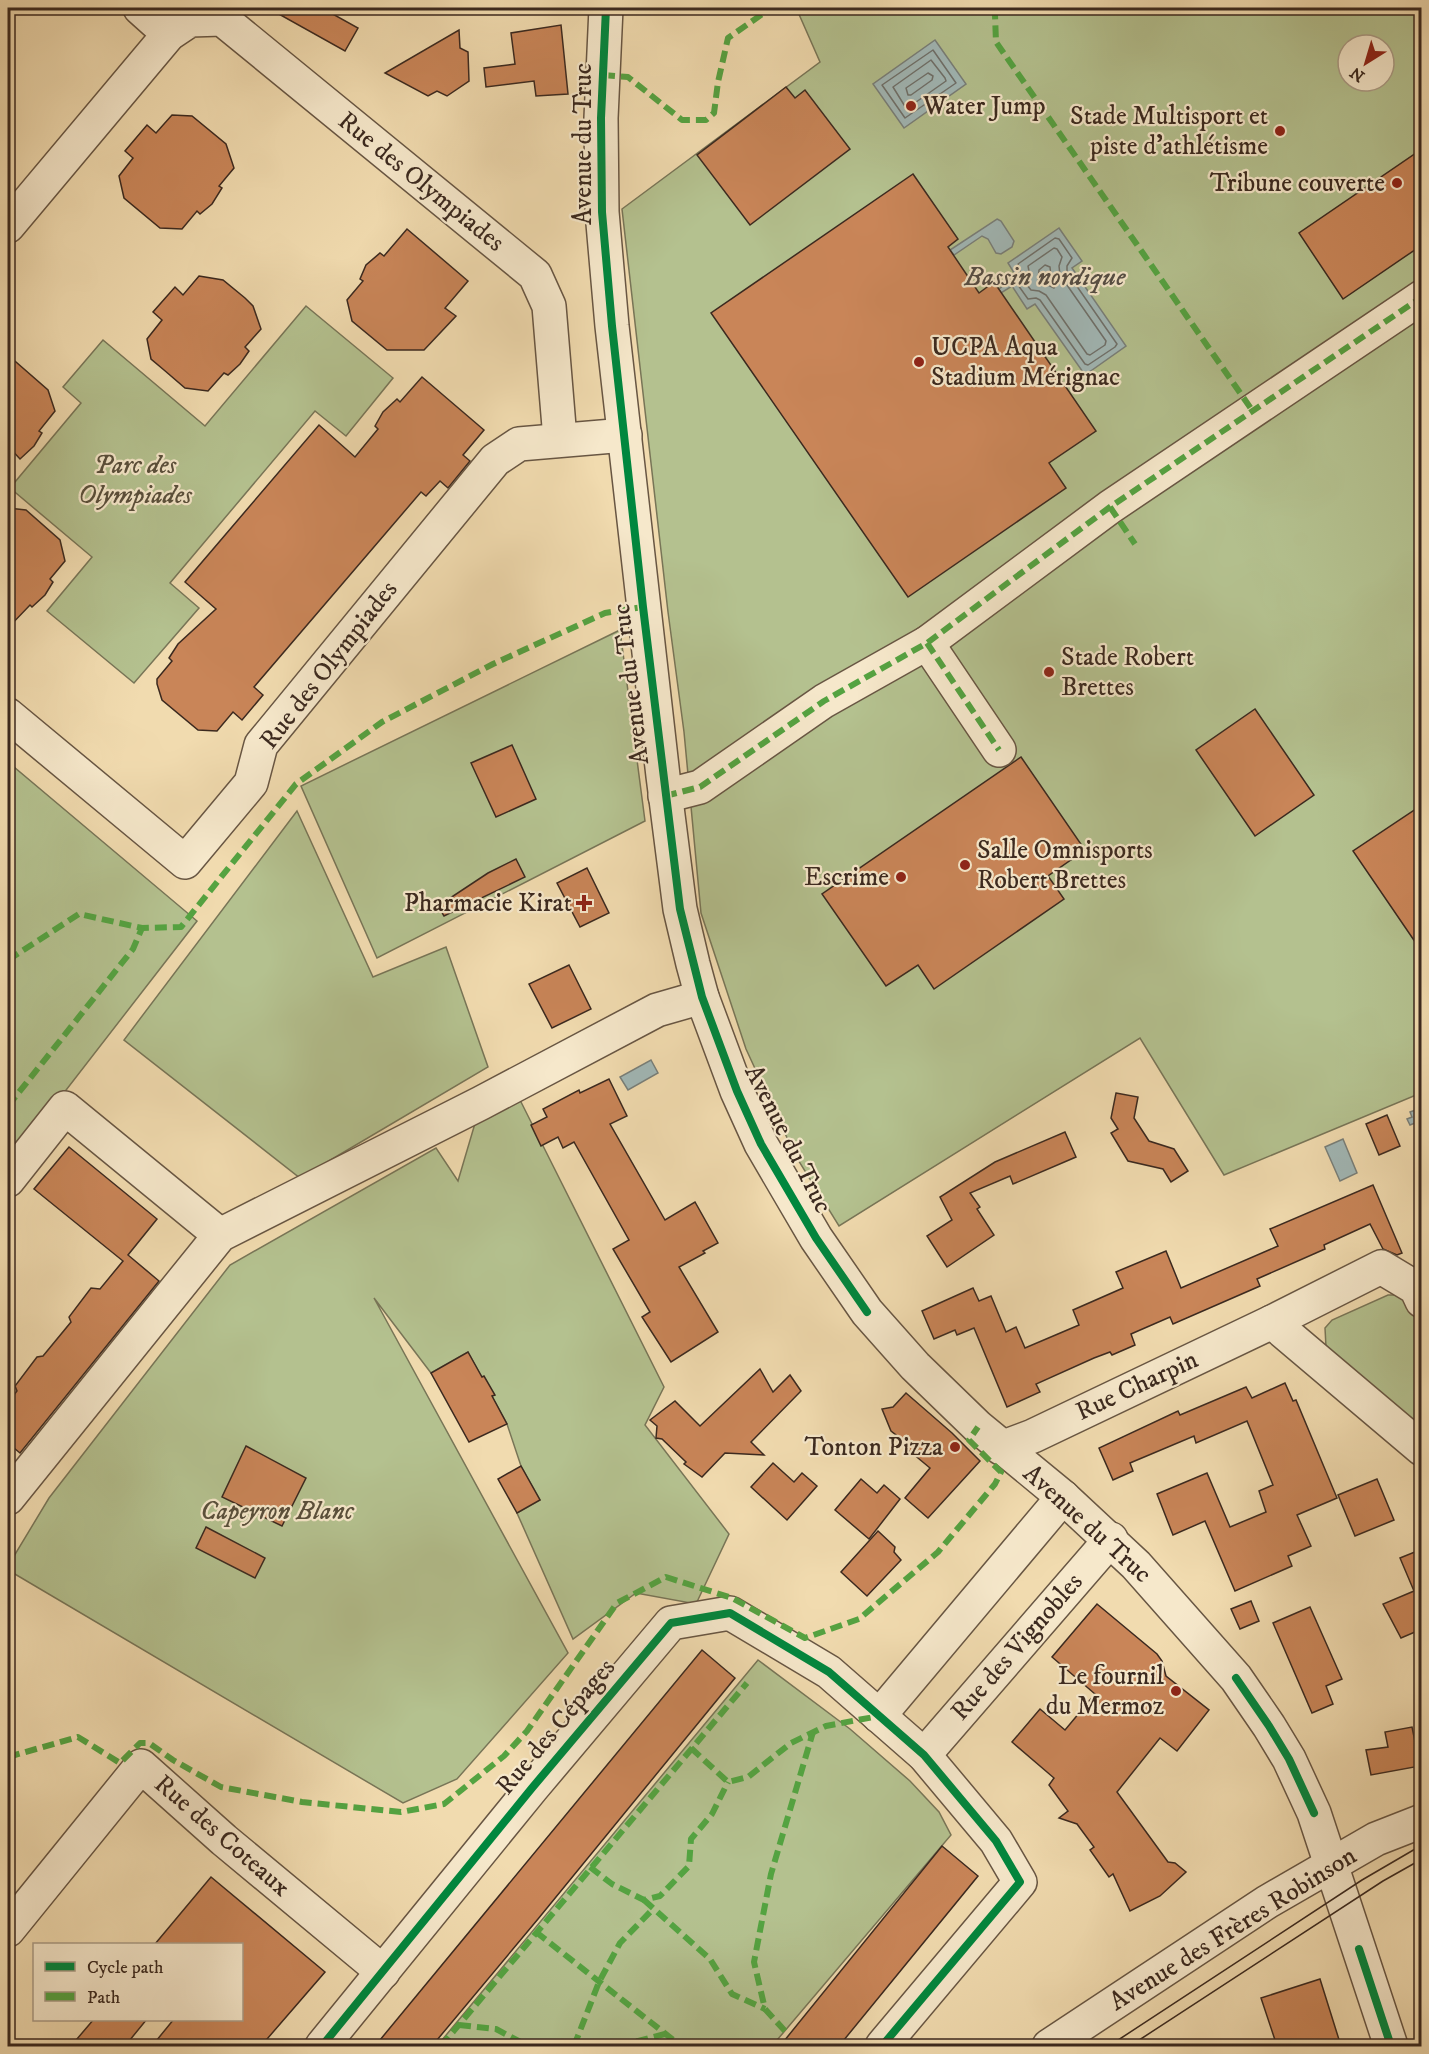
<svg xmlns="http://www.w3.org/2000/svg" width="1429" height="2054" viewBox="0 0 1429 2054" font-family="'IM FELL DW Pica',serif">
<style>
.green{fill:#b4c18f;stroke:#787557;stroke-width:1.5;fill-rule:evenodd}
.water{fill:#a1b8b7;stroke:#787f7a;stroke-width:1.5}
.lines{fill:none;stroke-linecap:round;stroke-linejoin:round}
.shore{stroke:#6e706b;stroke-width:1.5}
.building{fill:#c98558;stroke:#3b291f;stroke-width:1.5}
.minor-casing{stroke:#685643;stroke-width:36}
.minor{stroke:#f6e8cb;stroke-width:33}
.tram{stroke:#3b291f;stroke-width:1.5}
.quiet{stroke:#54a341;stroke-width:6;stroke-dasharray:12 6;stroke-linecap:butt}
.cycleway-casing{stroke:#f6e8cb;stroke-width:11}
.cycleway{stroke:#00873e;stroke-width:8}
.poi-dot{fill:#8f2418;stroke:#f6e8cb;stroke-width:2}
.labels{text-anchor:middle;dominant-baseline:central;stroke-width:4.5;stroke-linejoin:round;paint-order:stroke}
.poi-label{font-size:26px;fill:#3b291f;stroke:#f6e8cb;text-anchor:end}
.street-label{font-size:26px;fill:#3b291f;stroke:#f6e8cb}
.park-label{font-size:26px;font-style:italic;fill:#594f3b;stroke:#f6e8cb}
.water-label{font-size:27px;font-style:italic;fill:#544d45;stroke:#f6e8cb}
</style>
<rect width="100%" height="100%" fill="#f1dbaf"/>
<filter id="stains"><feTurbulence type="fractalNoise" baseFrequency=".00333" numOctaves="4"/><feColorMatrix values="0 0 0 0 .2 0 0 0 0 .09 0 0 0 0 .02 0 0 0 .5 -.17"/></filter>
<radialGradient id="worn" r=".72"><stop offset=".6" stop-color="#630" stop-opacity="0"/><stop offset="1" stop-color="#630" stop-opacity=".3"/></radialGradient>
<g class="green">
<path d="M 804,8 L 1421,8 L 1421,1093 L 1224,1175 L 1140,1038 L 839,1226 L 795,1155 L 746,1049 L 701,913 L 684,732 L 668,612 L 622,209 L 820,62 L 798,12 ZM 1348,45 L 1384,45 L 1384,81 L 1348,81 Z"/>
<polygon points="306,306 393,378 346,436 315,411 170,583 199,608 134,683 47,611 92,557 10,488 81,403 63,387 103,340 205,426"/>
<polygon points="620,630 645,821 377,958 301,786"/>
<polygon points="8,762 197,921 8,1165"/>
<polygon points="297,811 373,977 446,947 488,1067 300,1178 124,1040"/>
<polygon points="516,1092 664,1387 645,1425 729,1534 696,1604 636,1593 573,1639 517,1513 540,1500 521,1466 507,1424 468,1352 431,1373 374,1298 568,1653 457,1779 403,1803 8,1570 8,1566 49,1498 230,1265 436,1148 458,1181 481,1103"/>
<polygon points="1388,1295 1398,1295 1409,1300 1421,1326 1421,1427 1326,1347 1325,1328 1332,1320"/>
<polygon points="758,1660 850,1729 910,1781 939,1812 951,1835 772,2046 437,2046"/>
</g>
<g class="water">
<polygon points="935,40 966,84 904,128 873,84"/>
<polygon points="997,219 1001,221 1014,241 1012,247 1001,254 996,253 988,239 982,236 954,255 950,250"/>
<polygon points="1059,228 1082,261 1072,268 1126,346 1085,375 1035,304 1027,309 1012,286 1001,293 999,289 1016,276 1008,263"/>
<polygon points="651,1060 658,1073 628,1090 620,1077"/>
<polygon points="1421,1108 1421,1123 1416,1126 1415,1123 1410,1125 1407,1119 1412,1117 1410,1112"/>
<polygon points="1343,1139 1357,1173 1340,1181 1325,1147"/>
</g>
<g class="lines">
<g class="shore">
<polygon points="933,50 956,83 905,118 882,85"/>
<polygon points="931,60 945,78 946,81 909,107 906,108 893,87"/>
<polygon points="928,73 933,76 932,80 911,95 908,95 906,88"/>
<polygon points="1055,238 1059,239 1072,258 1067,266 1067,272 1117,344 1115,347 1088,365 1085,364 1040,300 1036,298 1028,299 1018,285 1022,276 1018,264"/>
<polygon points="1054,248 1057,249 1062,257 1059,266 1060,275 1106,341 1105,345 1090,355 1087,354 1046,295 1039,291 1031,290 1027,285 1030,276 1028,266"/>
<polygon points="1045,265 1050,267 1051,277 1056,285 1054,288 1038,280 1039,270"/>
</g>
</g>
<g class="building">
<polygon points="268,8 322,8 358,28 345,51"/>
<polygon points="561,25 568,94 536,96 534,81 486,87 484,68 515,64 511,33"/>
<polygon points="459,30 460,48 468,52 469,81 447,96 437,91 428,96 385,73"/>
<polygon points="786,87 795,98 805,90 850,149 750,225 697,155"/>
<polygon points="172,115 192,116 226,144 234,168 219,186 222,188 212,204 200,214 197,211 182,229 160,228 124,198 119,176 133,158 125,151 147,125 156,133"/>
<polygon points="1422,149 1422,245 1343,299 1299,233"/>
<polygon points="913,174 958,239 948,247 979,293 994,282 1096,431 1049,463 1066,488 908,597 711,313"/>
<polygon points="407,229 468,281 445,308 456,316 424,350 387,350 352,321 347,300 363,281 360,279 366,265 380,253 384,256"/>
<polygon points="199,276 223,280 245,298 253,306 261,329 245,347 249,351 240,364 228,375 224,373 208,391 185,388 164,370 151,359 147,339 162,320 153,312 175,287 183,295"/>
<polygon points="8,355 48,390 55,411 39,431 42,433 34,446 20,459 8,446"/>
<polygon points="422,377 484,430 463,455 470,461 448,488 440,481 426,496 421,492 254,687 263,695 242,720 233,712 217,731 198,730 162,700 157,684 157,679 172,661 169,658 178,644 216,609 185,582 319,425 355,457 378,429 375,426 383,412 397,399 400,402"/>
<polygon points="8,508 26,510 60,540 65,561 50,579 53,582 45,595 32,607 30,605 8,628"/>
<polygon points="1255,709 1314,795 1255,836 1196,750"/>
<polygon points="512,745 536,799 496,817 471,763"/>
<polygon points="1021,757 1085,850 1048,876 1064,899 934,989 918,965 886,986 822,894"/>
<polygon points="1422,805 1422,952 1353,851"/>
<polygon points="516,859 525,877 444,916 438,906 488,873"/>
<polygon points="587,868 609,913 580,927 557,883"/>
<polygon points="569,965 591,1009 552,1028 529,984"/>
<polygon points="609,1079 627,1116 610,1124 665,1220 695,1202 718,1243 703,1251 705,1253 679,1267 718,1332 671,1362 642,1317 650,1312 613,1249 629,1240 574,1142 563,1148 558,1137 541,1146 531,1125 547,1117 543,1109 579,1090 580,1093"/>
<polygon points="1116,1093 1138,1097 1134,1118 1149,1141 1174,1149 1188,1171 1171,1182 1163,1169 1128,1161 1111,1133 1118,1129 1111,1118"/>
<polygon points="1387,1115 1400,1146 1379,1155 1366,1124"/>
<polygon points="1065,1132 1076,1157 1013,1184 1010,1176 970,1193 980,1207 977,1209 994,1235 947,1267 927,1236 952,1220 940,1197 995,1162"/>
<polygon points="69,1147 157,1219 128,1255 159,1281 20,1453 8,1443 8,1403 17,1391 15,1386 37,1357 43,1356 71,1322 69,1317 91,1288 100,1289 123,1261 34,1189"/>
<polygon points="1373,1185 1402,1253 1397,1255 1383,1249 1370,1224 1324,1245 1325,1249 1257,1279 1260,1286 1173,1324 1170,1317 1131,1334 1135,1345 1112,1355 1110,1352 1094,1358 1036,1384 1040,1392 1007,1407 974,1328 957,1335 955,1330 934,1339 922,1311 973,1288 979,1301 991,1296 1006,1332 1016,1327 1025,1348 1079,1325 1073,1310 1123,1288 1116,1272 1166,1251 1181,1288 1278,1246 1270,1229"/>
<polygon points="468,1352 482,1377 484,1376 495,1395 492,1396 507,1424 469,1442 431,1373"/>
<polygon points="760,1369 773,1392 790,1375 801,1391 751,1442 764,1455 725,1453 702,1477 684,1464 686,1462 662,1439 656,1438 657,1426 650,1420 675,1401 700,1426"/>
<polygon points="1285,1383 1293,1401 1296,1400 1337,1498 1297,1515 1311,1546 1288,1556 1292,1566 1235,1591 1205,1521 1173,1535 1157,1494 1207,1473 1230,1527 1266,1512 1259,1491 1273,1485 1247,1421 1196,1443 1194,1436 1130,1463 1133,1471 1113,1480 1099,1448 1178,1411 1180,1415 1246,1387 1252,1398"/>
<polygon points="906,1393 952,1433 980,1461 928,1518 905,1498 930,1468 894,1438 896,1435 891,1431 882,1409 893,1407"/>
<polygon points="246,1446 306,1478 282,1526 222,1497"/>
<polygon points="773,1463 794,1482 802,1473 817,1486 787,1520 751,1487"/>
<polygon points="521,1466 540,1500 517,1513 498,1479"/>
<polygon points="861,1479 877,1493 884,1485 900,1499 869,1539 835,1510"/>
<polygon points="1377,1479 1394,1520 1355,1536 1338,1495"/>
<polygon points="206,1527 265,1558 255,1578 196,1548"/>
<polygon points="878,1531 895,1547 894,1552 901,1560 867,1596 841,1572"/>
<polygon points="1422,1549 1422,1629 1401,1638 1383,1604 1414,1591 1400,1558"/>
<polygon points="1251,1601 1259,1621 1240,1629 1231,1609"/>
<polygon points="1097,1604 1157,1654 1162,1661 1166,1676 1209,1710 1177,1751 1160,1738 1117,1792 1168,1862 1175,1863 1186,1872 1160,1896 1130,1911 1113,1874 1109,1877 1090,1850 1094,1847 1077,1824 1059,1818 1068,1811 1049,1785 1054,1778 1012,1742 1040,1709 1065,1730 1095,1694 1052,1657"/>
<polygon points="1310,1607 1342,1679 1326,1686 1333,1704 1312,1713 1273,1623"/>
<polygon points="702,1650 735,1678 538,1919 432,2046 375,2046"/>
<polygon points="1412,1727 1420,1766 1371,1775 1366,1750 1388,1747 1385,1732"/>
<polygon points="942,1846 978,1876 839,2046 780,2046"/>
<polygon points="211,1877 325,1972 261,2046 152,2046 174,2019 242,2019 242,1944 155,1944"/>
<polygon points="1320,1979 1341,2046 1277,2046 1261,1998"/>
<polygon points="94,2019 147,2019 125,2046 71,2046"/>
</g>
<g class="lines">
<defs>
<g id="minor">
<polyline points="140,8 169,34"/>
<polyline points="606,8 601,118 602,212 612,326 663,776 680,909 693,964 702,997 737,1091 761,1144 816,1238 867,1312 915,1366 978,1427 1063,1497 1136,1565 1236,1678 1269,1726 1289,1759 1314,1813 1391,2046"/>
<polyline points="8,226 169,34 190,20 222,19 535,275 549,306 560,439"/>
<polyline points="927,643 999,750"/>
<polyline points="8,715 185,862 251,783 261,745 495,460 519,444 625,435"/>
<polyline points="665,796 700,787 824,701 927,643 1110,507 1422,297"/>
<polyline points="8,1180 65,1108 220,1235"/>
<polyline points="1272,1322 1422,1449"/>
<polyline points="1001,1448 1033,1436 1272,1322 1381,1267 1416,1288 1422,1301"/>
<polyline points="8,1498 220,1235 481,1103 657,1010 702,997"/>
<polyline points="879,1716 1063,1497"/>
<polyline points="924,1755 1111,1539"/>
<polyline points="8,1930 141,1766 224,1840 383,1972"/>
<polyline points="322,2046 532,1788 671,1623 730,1613 829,1672 924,1755 996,1841 1020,1882 882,2046"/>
<polyline points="1049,2046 1267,1902 1376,1839 1422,1821"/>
</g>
</defs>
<use href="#minor" class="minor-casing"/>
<use href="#minor" class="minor"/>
<g class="tram">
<polyline points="1109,2046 1362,1880 1422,1845"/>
<polyline points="1130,2046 1383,1881 1422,1859"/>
</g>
<g class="quiet">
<polyline points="992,8 995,15 996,42 1252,410"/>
<polyline points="603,75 628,77 682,120 706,120 714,113 718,82 728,38 771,8"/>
<polyline points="1110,507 1135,544"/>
<polyline points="927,643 999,750"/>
<polyline points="665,796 700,787 824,701 927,643 1110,507 1422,297"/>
<polyline points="8,960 79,914 142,928 181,927 296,784 382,722 493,664 605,613 643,607"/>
<polyline points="8,1106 133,949 142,928"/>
<polyline points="691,1748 728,1782 748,1777 791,1743 826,1726 879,1716"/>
<polyline points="8,1757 78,1737 120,1763 140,1743 149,1743 173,1760 221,1787 302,1802 401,1812 444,1804 504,1756 527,1731 617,1603 666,1577 732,1598 805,1638 859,1619 938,1552 995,1484 1001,1472 969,1440 978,1427"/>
<polyline points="590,1867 612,1884 644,1900 660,1896 689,1866 691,1839 712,1814 728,1782"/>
<polyline points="644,1900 710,1959 732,1994 765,2009"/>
<polyline points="536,1932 681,2046"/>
<polyline points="459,2025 496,2029 528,2046"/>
<polyline points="785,2031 765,2009 754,1962 771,1874 813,1732"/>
<polyline points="441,2046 747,1683"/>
<polyline points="574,2046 599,1982 620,1943 654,1908"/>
<polyline points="619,2046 665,2034"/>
</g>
<defs>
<g id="cycleway">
<polyline points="606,8 601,118 602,212 612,326 643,607 680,909 702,997 737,1091 761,1144 816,1238 867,1312"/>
<polyline points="1236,1678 1269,1726 1289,1759 1314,1813"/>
<polyline points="1359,1949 1391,2046"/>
<polyline points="322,2046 532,1788 671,1623 730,1613 829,1672 924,1755 996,1841 1020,1882 882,2046"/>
</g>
</defs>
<use href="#cycleway" class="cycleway-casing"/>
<use href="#cycleway" class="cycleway"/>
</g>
<g class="poi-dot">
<circle cx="911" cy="106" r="6"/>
<circle cx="1280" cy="131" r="6"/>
<circle cx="1397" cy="183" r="6"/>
<circle cx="919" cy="362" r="6"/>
<circle cx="1049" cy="672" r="6"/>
<circle cx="965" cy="865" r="6"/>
<circle cx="901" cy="877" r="6"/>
<path d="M581 894h6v6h6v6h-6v6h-6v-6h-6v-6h6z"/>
<circle cx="955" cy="1447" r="6"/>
<circle cx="1176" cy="1691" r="6"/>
</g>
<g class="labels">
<g class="poi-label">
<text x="923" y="106" text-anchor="start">Water Jump</text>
<text x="1268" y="116">Stade Multisport et<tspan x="1268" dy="30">piste d'athlétisme</tspan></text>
<text x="1385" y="183">Tribune couverte</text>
<text x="931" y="347" text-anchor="start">UCPA Aqua<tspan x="931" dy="30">Stadium Mérignac</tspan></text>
<text x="1061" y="657" text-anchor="start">Stade Robert<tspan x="1061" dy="30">Brettes</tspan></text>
<text x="977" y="850" text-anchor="start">Salle Omnisports<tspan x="977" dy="30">Robert Brettes</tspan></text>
<text x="889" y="877">Escrime</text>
<text x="572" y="903">Pharmacie Kirat</text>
<text x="943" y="1447">Tonton Pizza</text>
<text x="1164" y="1676">Le fournil<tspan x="1164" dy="30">du Mermoz</tspan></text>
</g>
<g class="street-label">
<text transform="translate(583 144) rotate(-90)">Avenue du Truc</text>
<text transform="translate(421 182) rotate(39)">Rue des Olympiades</text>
<text transform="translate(329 665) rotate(-52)">Rue des Olympiades</text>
<text transform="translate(631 684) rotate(-97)">Avenue du Truc</text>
<text transform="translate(788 1139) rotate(63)">Avenue du Truc</text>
<text transform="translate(1137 1386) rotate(-25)">Rue Charpin</text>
<text transform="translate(1087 1524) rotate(42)">Avenue du Truc</text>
<text transform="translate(1017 1647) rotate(-49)">Rue des Vignobles</text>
<text transform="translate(556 1727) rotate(-50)">Rue des Cépages</text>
<text transform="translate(222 1836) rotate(41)">Rue des Coteaux</text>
<text transform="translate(1233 1929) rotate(-32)">Avenue des Frères Robinson</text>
</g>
<g class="park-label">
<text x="135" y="465">Parc des<tspan x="135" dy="30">Olympiades</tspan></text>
<text x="277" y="1511">Capeyron Blanc</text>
</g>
<g class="water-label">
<text x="1045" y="277">Bassin nordique</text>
</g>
</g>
<rect width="1429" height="2054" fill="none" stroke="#f1dbaf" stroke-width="30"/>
<rect x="9" y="9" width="1411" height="2036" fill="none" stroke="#3b291f" stroke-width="3"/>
<rect x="15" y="15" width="1399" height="2024" fill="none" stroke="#3b291f" stroke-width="1.5"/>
<rect x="33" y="1943" width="210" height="78" fill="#f6e8cb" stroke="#ab9c86" stroke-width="1.5"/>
<rect x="45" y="1962" width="30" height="9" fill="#00873e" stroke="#ab9c86" stroke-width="1.5"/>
<text x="87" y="1973" font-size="18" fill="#3b291f">Cycle path</text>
<rect x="45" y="1992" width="30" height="9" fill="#54a341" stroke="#ab9c86" stroke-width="1.5"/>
<text x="87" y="2003" font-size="18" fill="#3b291f">Path</text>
<g transform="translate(1366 63) rotate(217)"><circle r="28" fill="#f6e8cb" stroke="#ab9c86" stroke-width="1.5"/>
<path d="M0-4.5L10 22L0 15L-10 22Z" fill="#8f2418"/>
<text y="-9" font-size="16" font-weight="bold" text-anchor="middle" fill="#3b291f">N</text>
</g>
<rect width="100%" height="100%" filter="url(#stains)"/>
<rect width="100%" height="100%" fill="url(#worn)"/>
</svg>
